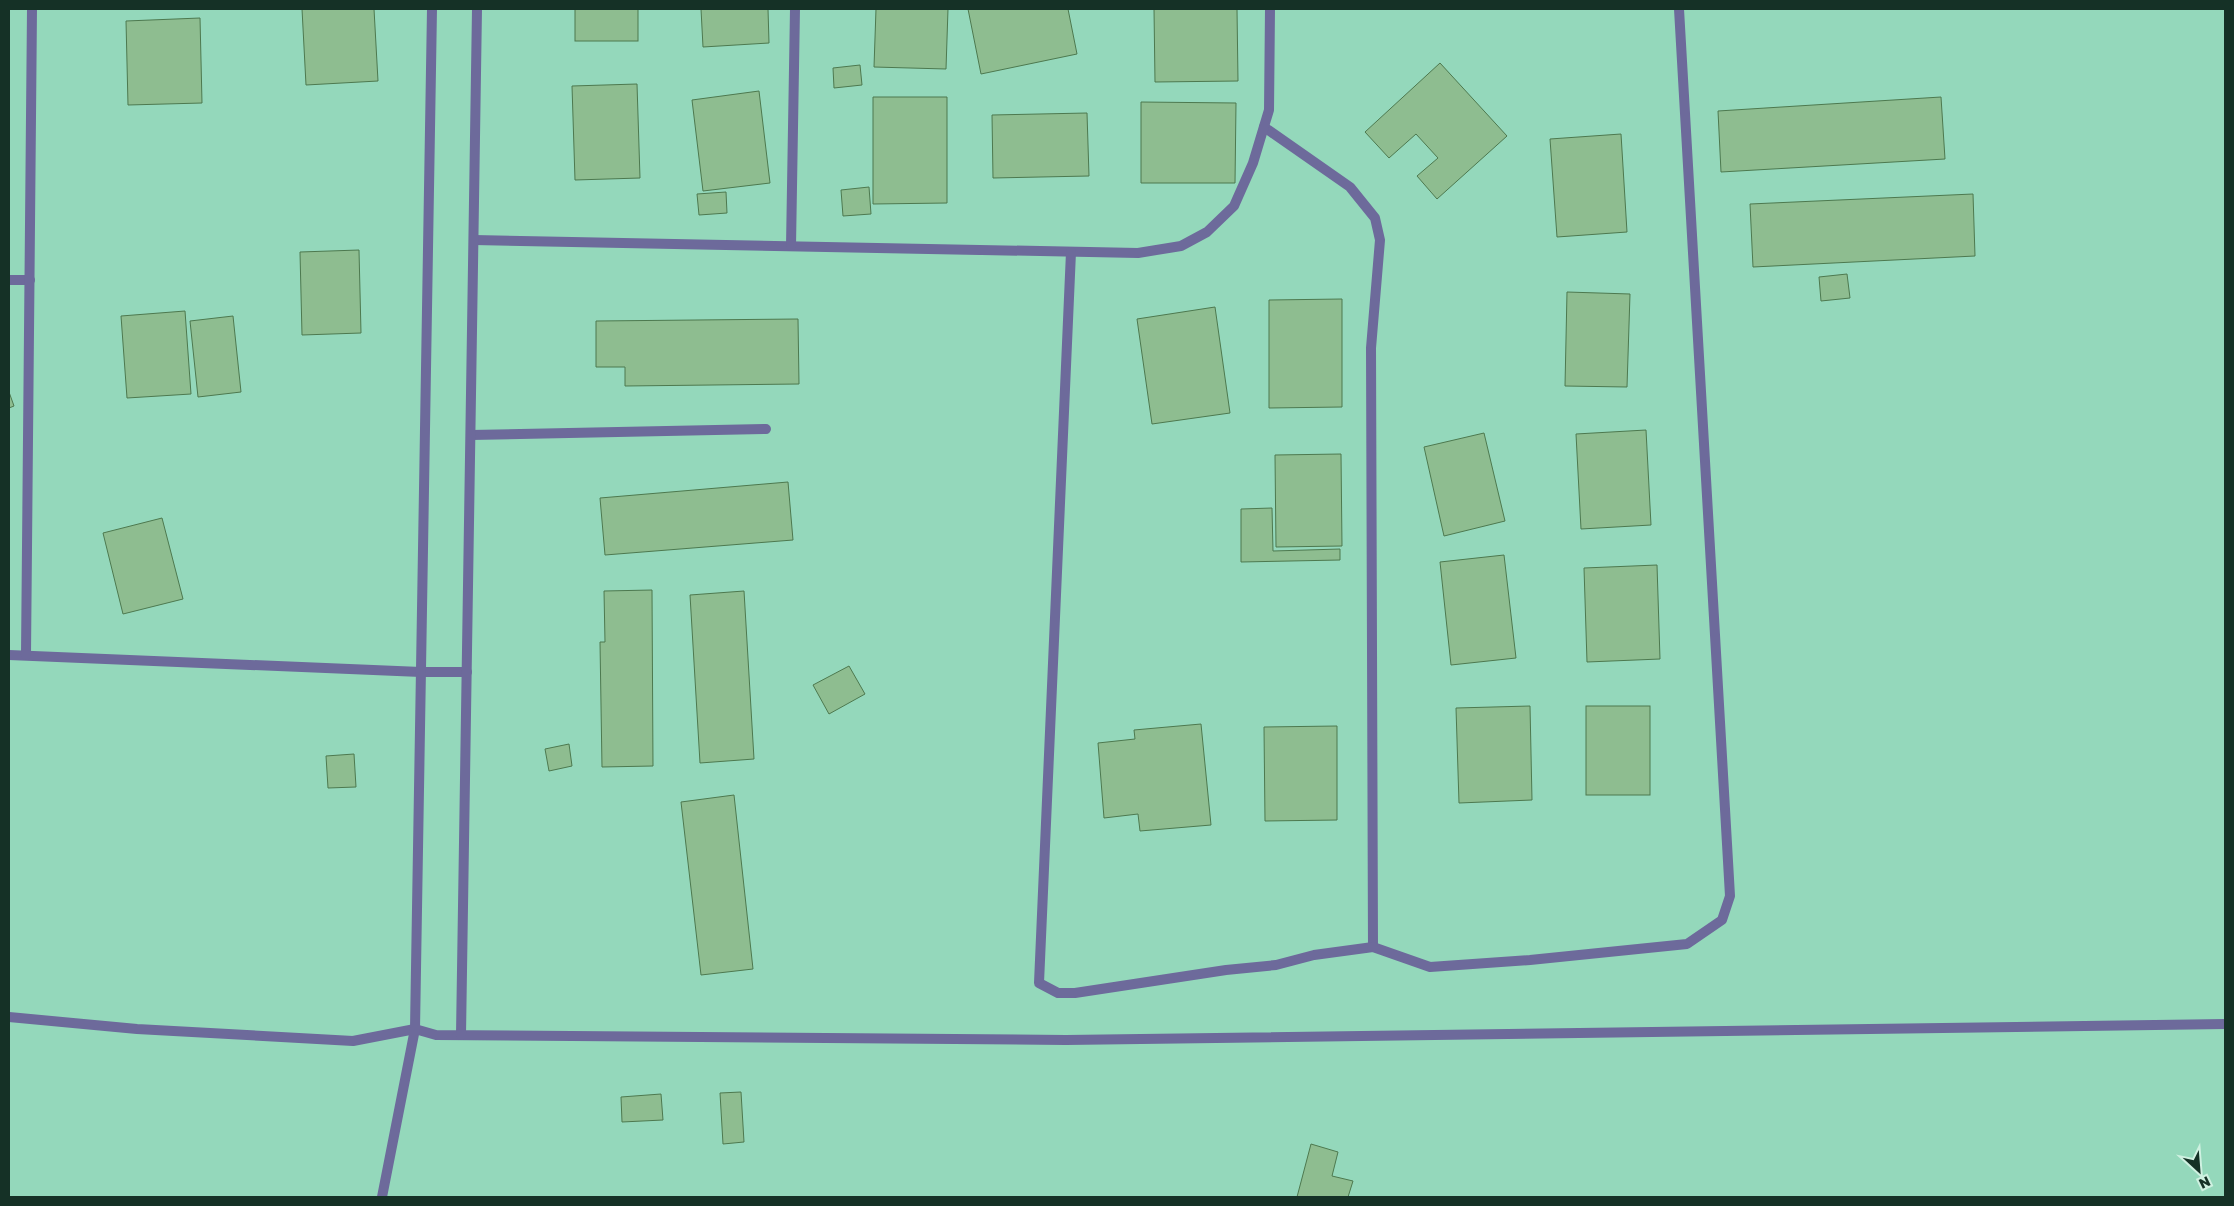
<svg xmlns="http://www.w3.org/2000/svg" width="2234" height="1206" viewBox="0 0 2234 1206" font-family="'Golos Text',sans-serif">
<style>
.building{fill:#8ebd90;stroke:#4d794f}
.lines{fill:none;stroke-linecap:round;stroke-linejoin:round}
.service{stroke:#6d6a9b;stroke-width:10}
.minor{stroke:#6d6a9b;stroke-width:10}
</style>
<rect width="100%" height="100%" fill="#94d8bb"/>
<g class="building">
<polygon points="302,9 374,9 378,81 306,85"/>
<rect x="575" y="9" width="63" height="32"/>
<polygon points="701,9 768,9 769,43 703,47"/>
<polygon points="876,9 948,9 946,69 874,67"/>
<polygon points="968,9 1068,9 1077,54 981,74"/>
<polygon points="1154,9 1237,9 1238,81 1155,82"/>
<polygon points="200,18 202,103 128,105 126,21"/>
<polygon points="1440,63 1507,136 1437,199 1417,176 1438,158 1416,134 1389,158 1365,132"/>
<polygon points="860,65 862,85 834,88 833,68"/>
<polygon points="637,84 640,178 575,180 572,86"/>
<polygon points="759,91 770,183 703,191 692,100"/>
<polygon points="873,97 947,97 947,203 873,204"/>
<polygon points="1941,97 1945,159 1721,172 1718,111"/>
<polygon points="1141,102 1236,103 1235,183 1141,183"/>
<polygon points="1087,113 1089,176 993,178 992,115"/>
<polygon points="1621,134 1627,232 1557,237 1550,139"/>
<polygon points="869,187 871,214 843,216 841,190"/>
<polygon points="726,192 727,213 699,215 697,194"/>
<polygon points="1973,194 1975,256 1753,267 1750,204"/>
<polygon points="359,250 361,333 302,335 300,252"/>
<polygon points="1847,274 1850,298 1821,301 1819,277"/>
<polygon points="1567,292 1630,294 1627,387 1565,386"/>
<polygon points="1342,299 1342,407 1269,408 1269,300"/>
<polygon points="1215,307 1230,413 1152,424 1137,319"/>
<polygon points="185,311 191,394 127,398 121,316"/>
<polygon points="233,316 241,392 198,397 190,321"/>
<polygon points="798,319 799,384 625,386 625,367 596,367 596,321"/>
<polygon points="9,392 14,406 9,408"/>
<polygon points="1646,430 1651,525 1581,529 1576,434"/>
<polygon points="1484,433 1505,521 1444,536 1424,447"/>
<polygon points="1341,454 1342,546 1276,547 1275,455"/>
<polygon points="788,482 793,540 605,555 600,498"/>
<polygon points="1272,508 1273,551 1340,549 1340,560 1241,562 1241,509"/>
<polygon points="162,518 183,599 123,614 103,533"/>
<polygon points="1504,555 1516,658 1451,665 1440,562"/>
<polygon points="1657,565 1660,659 1587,662 1584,568"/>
<polygon points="652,590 653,766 602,767 600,642 605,642 604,591"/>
<polygon points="744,591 754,759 700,763 690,595"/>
<polygon points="849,666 865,694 829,714 813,685"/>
<polygon points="1530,706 1532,800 1459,803 1456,708"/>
<rect x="1586" y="706" width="64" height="89"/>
<polygon points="1201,724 1211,825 1140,831 1138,814 1104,818 1098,743 1135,739 1134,730"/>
<polygon points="1337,726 1337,820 1265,821 1264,727"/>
<polygon points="569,744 572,766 549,771 545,749"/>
<polygon points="354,754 356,787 328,788 326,756"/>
<polygon points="734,795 753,969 701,975 681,802"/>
<polygon points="741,1092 744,1142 723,1144 720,1093"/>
<polygon points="661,1094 663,1120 622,1122 621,1097"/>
<polygon points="1311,1144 1338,1152 1332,1176 1353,1181 1348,1197 1297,1197"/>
</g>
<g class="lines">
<polyline class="service" points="471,435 766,429"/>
<g class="minor">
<polyline points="1264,127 1350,187 1375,218 1380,240 1371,348 1373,947"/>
<polyline points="474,240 1138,253 1181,246 1207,232 1234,206 1253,163 1269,110 1270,9"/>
<polyline points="791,246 795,9"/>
<polyline points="1071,252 1039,983 1058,993 1075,993 1226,970 1276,965 1314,955 1373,947 1430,967 1530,960 1687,944 1722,920 1730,896 1679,9"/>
<polyline points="9,280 30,280"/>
<polyline points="9,655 421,672 467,672"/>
<polyline points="26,655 32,9"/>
<polyline points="9,1017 137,1029 353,1041 415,1029 436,1035 1066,1040 2225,1024"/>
<polyline points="461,1035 477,9"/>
<polyline points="382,1197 415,1029 432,9"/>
</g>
</g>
<rect width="2234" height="1206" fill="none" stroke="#153126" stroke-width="20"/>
<g transform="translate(2199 1171) rotate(154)" stroke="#cff1e1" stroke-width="4" paint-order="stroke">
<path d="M0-4L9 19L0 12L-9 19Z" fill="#153126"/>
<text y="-8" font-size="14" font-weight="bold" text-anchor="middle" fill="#153126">N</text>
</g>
</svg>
